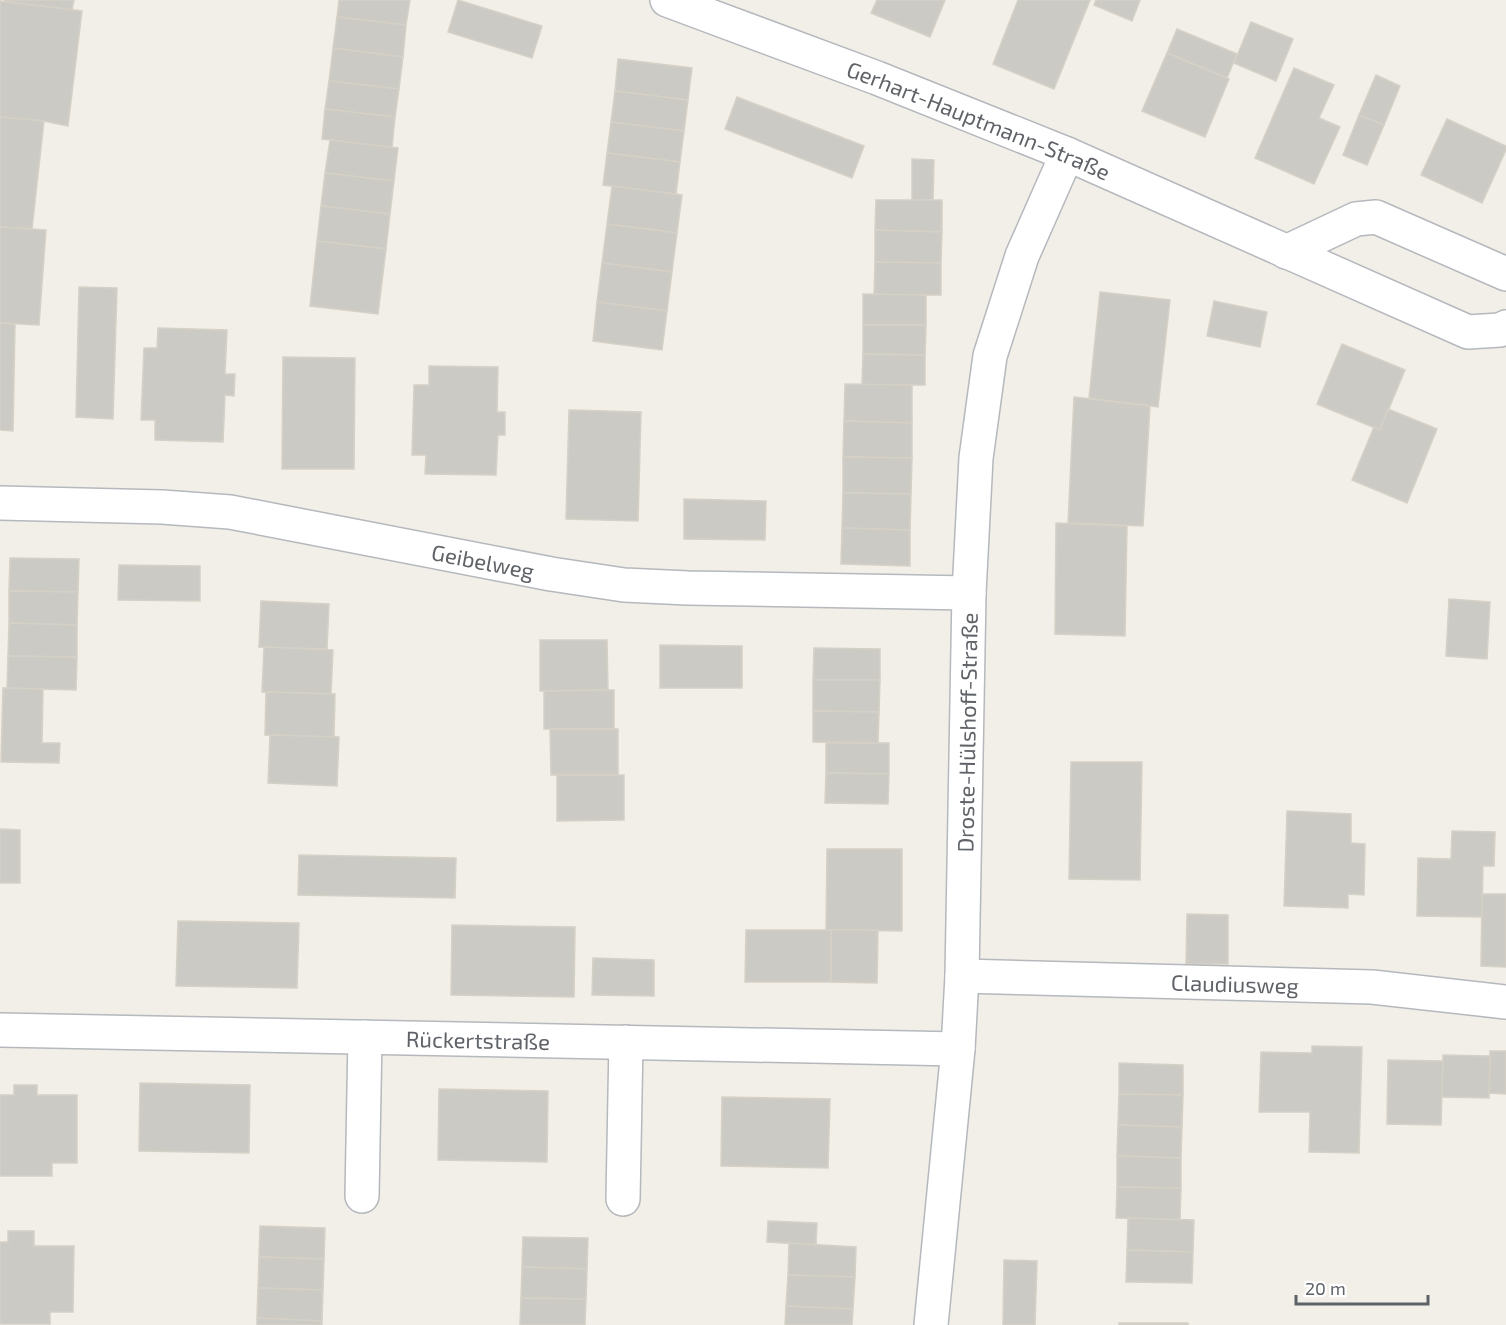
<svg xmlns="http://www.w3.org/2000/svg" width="1506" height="1325" viewBox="0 0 1506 1325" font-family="'Exo 2',sans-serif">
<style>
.building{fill:#cccac5;stroke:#d6d1c6;stroke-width:1.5}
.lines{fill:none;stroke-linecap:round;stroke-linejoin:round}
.minor-casing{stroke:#b5b8bc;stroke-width:36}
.minor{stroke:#fff;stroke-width:33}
.labels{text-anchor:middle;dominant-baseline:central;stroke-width:6;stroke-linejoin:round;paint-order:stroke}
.street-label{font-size:22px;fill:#5f6368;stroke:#fff}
</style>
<rect width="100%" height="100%" fill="#f1efe8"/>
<g class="building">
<polygon points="5,0 74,0 72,10 4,2"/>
<polygon points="339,0 410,0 406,25 337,17"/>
<polygon points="458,0 542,26 532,58 448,32"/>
<polygon points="877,0 945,0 930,37 871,13"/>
<polygon points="1018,0 1090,0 1054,89 993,64"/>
<polygon points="1096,0 1140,0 1132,21 1094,5"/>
<polygon points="0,1 82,11 68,126 44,121 0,117"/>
<polygon points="337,17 406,25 403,57 333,48"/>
<polygon points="1251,22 1293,39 1276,81 1234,63"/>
<polygon points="1177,29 1237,54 1227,78 1167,53"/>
<polygon points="333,48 403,57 399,89 329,81"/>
<polygon points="1167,53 1229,79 1205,137 1142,111"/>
<polygon points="618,59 692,68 688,100 615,91"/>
<polygon points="1294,68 1334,85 1319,118 1340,127 1314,184 1255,158"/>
<polygon points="1376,75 1400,86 1384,125 1359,115"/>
<polygon points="329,81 399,89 395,117 325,109"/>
<polygon points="615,91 688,100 684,131 611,122"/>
<polygon points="737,97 864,146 852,178 725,129"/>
<polygon points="325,109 395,117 392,148 322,139"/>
<polygon points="1359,115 1384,125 1367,165 1343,155"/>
<polygon points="0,117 44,121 32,229 0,227"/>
<polygon points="1447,119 1506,146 1506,150 1482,203 1421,175"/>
<polygon points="611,122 684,131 680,162 607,153"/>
<polygon points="330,140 398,148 394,181 325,173"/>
<polygon points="607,153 680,162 676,194 603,185"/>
<polygon points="912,159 934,160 933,200 912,200"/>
<polygon points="325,173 394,181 390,214 321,206"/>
<polygon points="612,186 682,195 677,233 607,224"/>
<polygon points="876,200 942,200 942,232 875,230"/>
<polygon points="321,206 390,214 386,249 317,241"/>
<polygon points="607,224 677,233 672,272 602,263"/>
<polygon points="0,227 46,230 39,325 0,323"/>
<polygon points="875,230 942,232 941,263 875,262"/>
<polygon points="317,241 386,249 378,314 310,306"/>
<polygon points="875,262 941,263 941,295 874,295"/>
<polygon points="602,263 672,272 667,311 597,302"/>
<polygon points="79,287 117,288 113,419 76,417"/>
<polygon points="1100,292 1170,300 1158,407 1089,398"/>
<polygon points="863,294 926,295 926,325 863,325"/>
<polygon points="1214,301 1267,312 1260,347 1207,336"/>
<polygon points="597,302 667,311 662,350 593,341"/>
<polygon points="0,323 15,324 13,431 0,430"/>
<polygon points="863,325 926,325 925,355 863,354"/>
<polygon points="158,328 227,330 225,374 235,374 234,396 225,395 223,442 155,440 155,420 141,420 144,348 157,348"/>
<polygon points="1342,344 1405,370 1380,430 1317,404"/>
<polygon points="863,354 925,355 925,385 862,385"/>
<polygon points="283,357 355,358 354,469 282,469"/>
<polygon points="429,366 498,367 497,412 505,412 505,435 498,435 496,475 425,474 426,455 412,455 414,385 429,385"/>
<polygon points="845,384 912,385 912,423 844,421"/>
<polygon points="1074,397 1150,406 1143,526 1068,523"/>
<polygon points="1388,409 1437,429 1407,503 1352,480 1374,427 1380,430"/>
<polygon points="569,410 641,412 638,521 566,519"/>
<polygon points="844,421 912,423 912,458 843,457"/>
<polygon points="843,457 912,458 911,494 843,493"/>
<polygon points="843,493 911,494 910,530 842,528"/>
<polygon points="684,499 766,501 765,540 684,539"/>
<polygon points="1056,523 1127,526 1125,636 1055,634"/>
<polygon points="842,528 910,530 910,566 841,564"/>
<polygon points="10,558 79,559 78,592 9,591"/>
<polygon points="119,565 200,566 200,601 118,600"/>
<polygon points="9,591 78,592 77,625 9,623"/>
<polygon points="1449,599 1490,602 1487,659 1446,656"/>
<polygon points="261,601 329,604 327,649 259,647"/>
<polygon points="9,623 77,625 77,657 8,656"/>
<polygon points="540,640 607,640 608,690 540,691"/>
<polygon points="660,645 742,646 742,688 660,688"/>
<polygon points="264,647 333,650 331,694 262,692"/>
<polygon points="814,648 880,649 880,680 813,680"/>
<polygon points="8,656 77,657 76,690 7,688"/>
<polygon points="813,680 880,680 879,712 813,711"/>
<polygon points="3,688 43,689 42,743 60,743 59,763 1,762"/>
<polygon points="608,690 614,690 614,729 544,729 544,691"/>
<polygon points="266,692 335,694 334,737 265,735"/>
<polygon points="813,711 879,712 878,743 813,742"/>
<polygon points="550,729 618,729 618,775 551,775"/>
<polygon points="270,735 339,737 337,786 268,783"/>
<polygon points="826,743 889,743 889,774 826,773"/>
<polygon points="1071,762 1142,762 1140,880 1069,879"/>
<polygon points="826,773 889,774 888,804 825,803"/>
<polygon points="557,775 624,775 624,820 557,821"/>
<polygon points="1287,811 1351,814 1351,843 1365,844 1364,895 1348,894 1348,908 1284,906"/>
<polygon points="0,829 20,830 20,883 0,883"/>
<polygon points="1452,831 1495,832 1494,866 1483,866 1482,917 1417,916 1418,858 1451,859"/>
<polygon points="827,849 902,849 902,931 826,930"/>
<polygon points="299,855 456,858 455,898 298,895"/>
<polygon points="1482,894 1506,894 1506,967 1481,966"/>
<polygon points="1187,914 1228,915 1228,964 1186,964"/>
<polygon points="178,921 299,923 297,988 176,986"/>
<polygon points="452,925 575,927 574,997 451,995"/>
<polygon points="746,930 831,930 831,982 745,982"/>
<polygon points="831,930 878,930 877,983 831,982"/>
<polygon points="593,958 654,960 654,996 592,995"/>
<polygon points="1312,1046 1362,1047 1359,1153 1309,1152 1310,1112 1259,1112 1261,1052 1312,1053"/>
<polygon points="1490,1051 1506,1051 1506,1094 1489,1093"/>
<polygon points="1443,1055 1490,1056 1489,1098 1441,1097"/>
<polygon points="1388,1060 1443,1061 1441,1125 1387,1124"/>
<polygon points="1119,1063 1183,1065 1183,1095 1119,1094"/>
<polygon points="140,1083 250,1085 249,1153 139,1151"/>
<polygon points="14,1085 37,1085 37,1095 77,1095 77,1163 52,1163 52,1176 0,1176 0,1095 14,1095"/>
<polygon points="439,1089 548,1091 547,1162 438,1160"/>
<polygon points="1119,1094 1183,1095 1182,1127 1118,1125"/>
<polygon points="722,1097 830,1099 828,1168 721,1166"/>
<polygon points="1118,1125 1182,1127 1181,1158 1117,1156"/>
<polygon points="1117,1156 1181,1158 1181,1188 1117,1187"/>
<polygon points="1117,1187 1181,1188 1180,1220 1116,1218"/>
<polygon points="1128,1218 1194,1220 1193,1252 1127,1250"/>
<polygon points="768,1221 817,1223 816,1245 767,1242"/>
<polygon points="260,1226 325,1228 324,1259 259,1257"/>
<polygon points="8,1231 34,1231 34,1246 74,1246 73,1312 50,1312 50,1324 0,1324 0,1242 8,1242"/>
<polygon points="523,1237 588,1238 587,1269 522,1267"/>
<polygon points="789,1243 856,1247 855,1277 788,1275"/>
<polygon points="1127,1250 1193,1252 1192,1283 1126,1282"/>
<polygon points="259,1257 324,1259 323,1290 258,1288"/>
<polygon points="1004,1260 1037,1261 1035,1325 1003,1325"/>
<polygon points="522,1267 587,1269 586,1299 521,1298"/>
<polygon points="788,1275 855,1277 853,1309 786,1306"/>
<polygon points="258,1288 323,1290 322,1321 257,1318"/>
<polygon points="521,1298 586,1299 585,1325 520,1325"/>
<polygon points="786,1306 853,1309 852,1325 785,1325"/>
<polygon points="257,1318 322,1321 322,1325 257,1325"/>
<rect x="1119" y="1323" width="69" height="2"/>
</g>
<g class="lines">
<defs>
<g id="minor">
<path id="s1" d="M 667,0 L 877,78 L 1067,154 L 1468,332 L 1500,330 L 1506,327"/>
<polyline points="1286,252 1356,219 1376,217 1506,274"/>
<path id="s2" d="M 0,503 L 162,507 L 230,512 L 551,574 L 624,585 L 688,588 L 969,593"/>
<path id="s3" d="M 962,976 L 1372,987 L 1506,1002"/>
<path id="s4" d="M 0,1030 L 958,1049"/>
<polyline points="362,1196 365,1037"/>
<polyline points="623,1199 626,1042"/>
<path id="s5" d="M 931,1325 L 958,1049 L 962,976 L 969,593 L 976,458 L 990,356 L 1022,256 L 1067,154"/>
</g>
</defs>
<use href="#minor" class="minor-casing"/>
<use href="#minor" class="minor"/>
</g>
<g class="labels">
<g class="street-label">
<text stroke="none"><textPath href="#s1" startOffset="334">Gerhart-Hauptmann-Straße</textPath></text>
<text stroke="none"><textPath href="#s2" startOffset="488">Geibelweg</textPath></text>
<text stroke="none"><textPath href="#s5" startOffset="594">Droste-Hülshoff-Straße</textPath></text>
<text stroke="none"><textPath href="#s3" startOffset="273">Claudiusweg</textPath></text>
<text stroke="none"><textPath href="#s4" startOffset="478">Rückertstraße</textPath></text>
</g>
</g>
<path d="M1296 1295v9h132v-9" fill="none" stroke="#5f6368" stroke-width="3"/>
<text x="1305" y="1295" font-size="18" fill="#5f6368" stroke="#ffffff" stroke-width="4.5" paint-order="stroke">20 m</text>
</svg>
